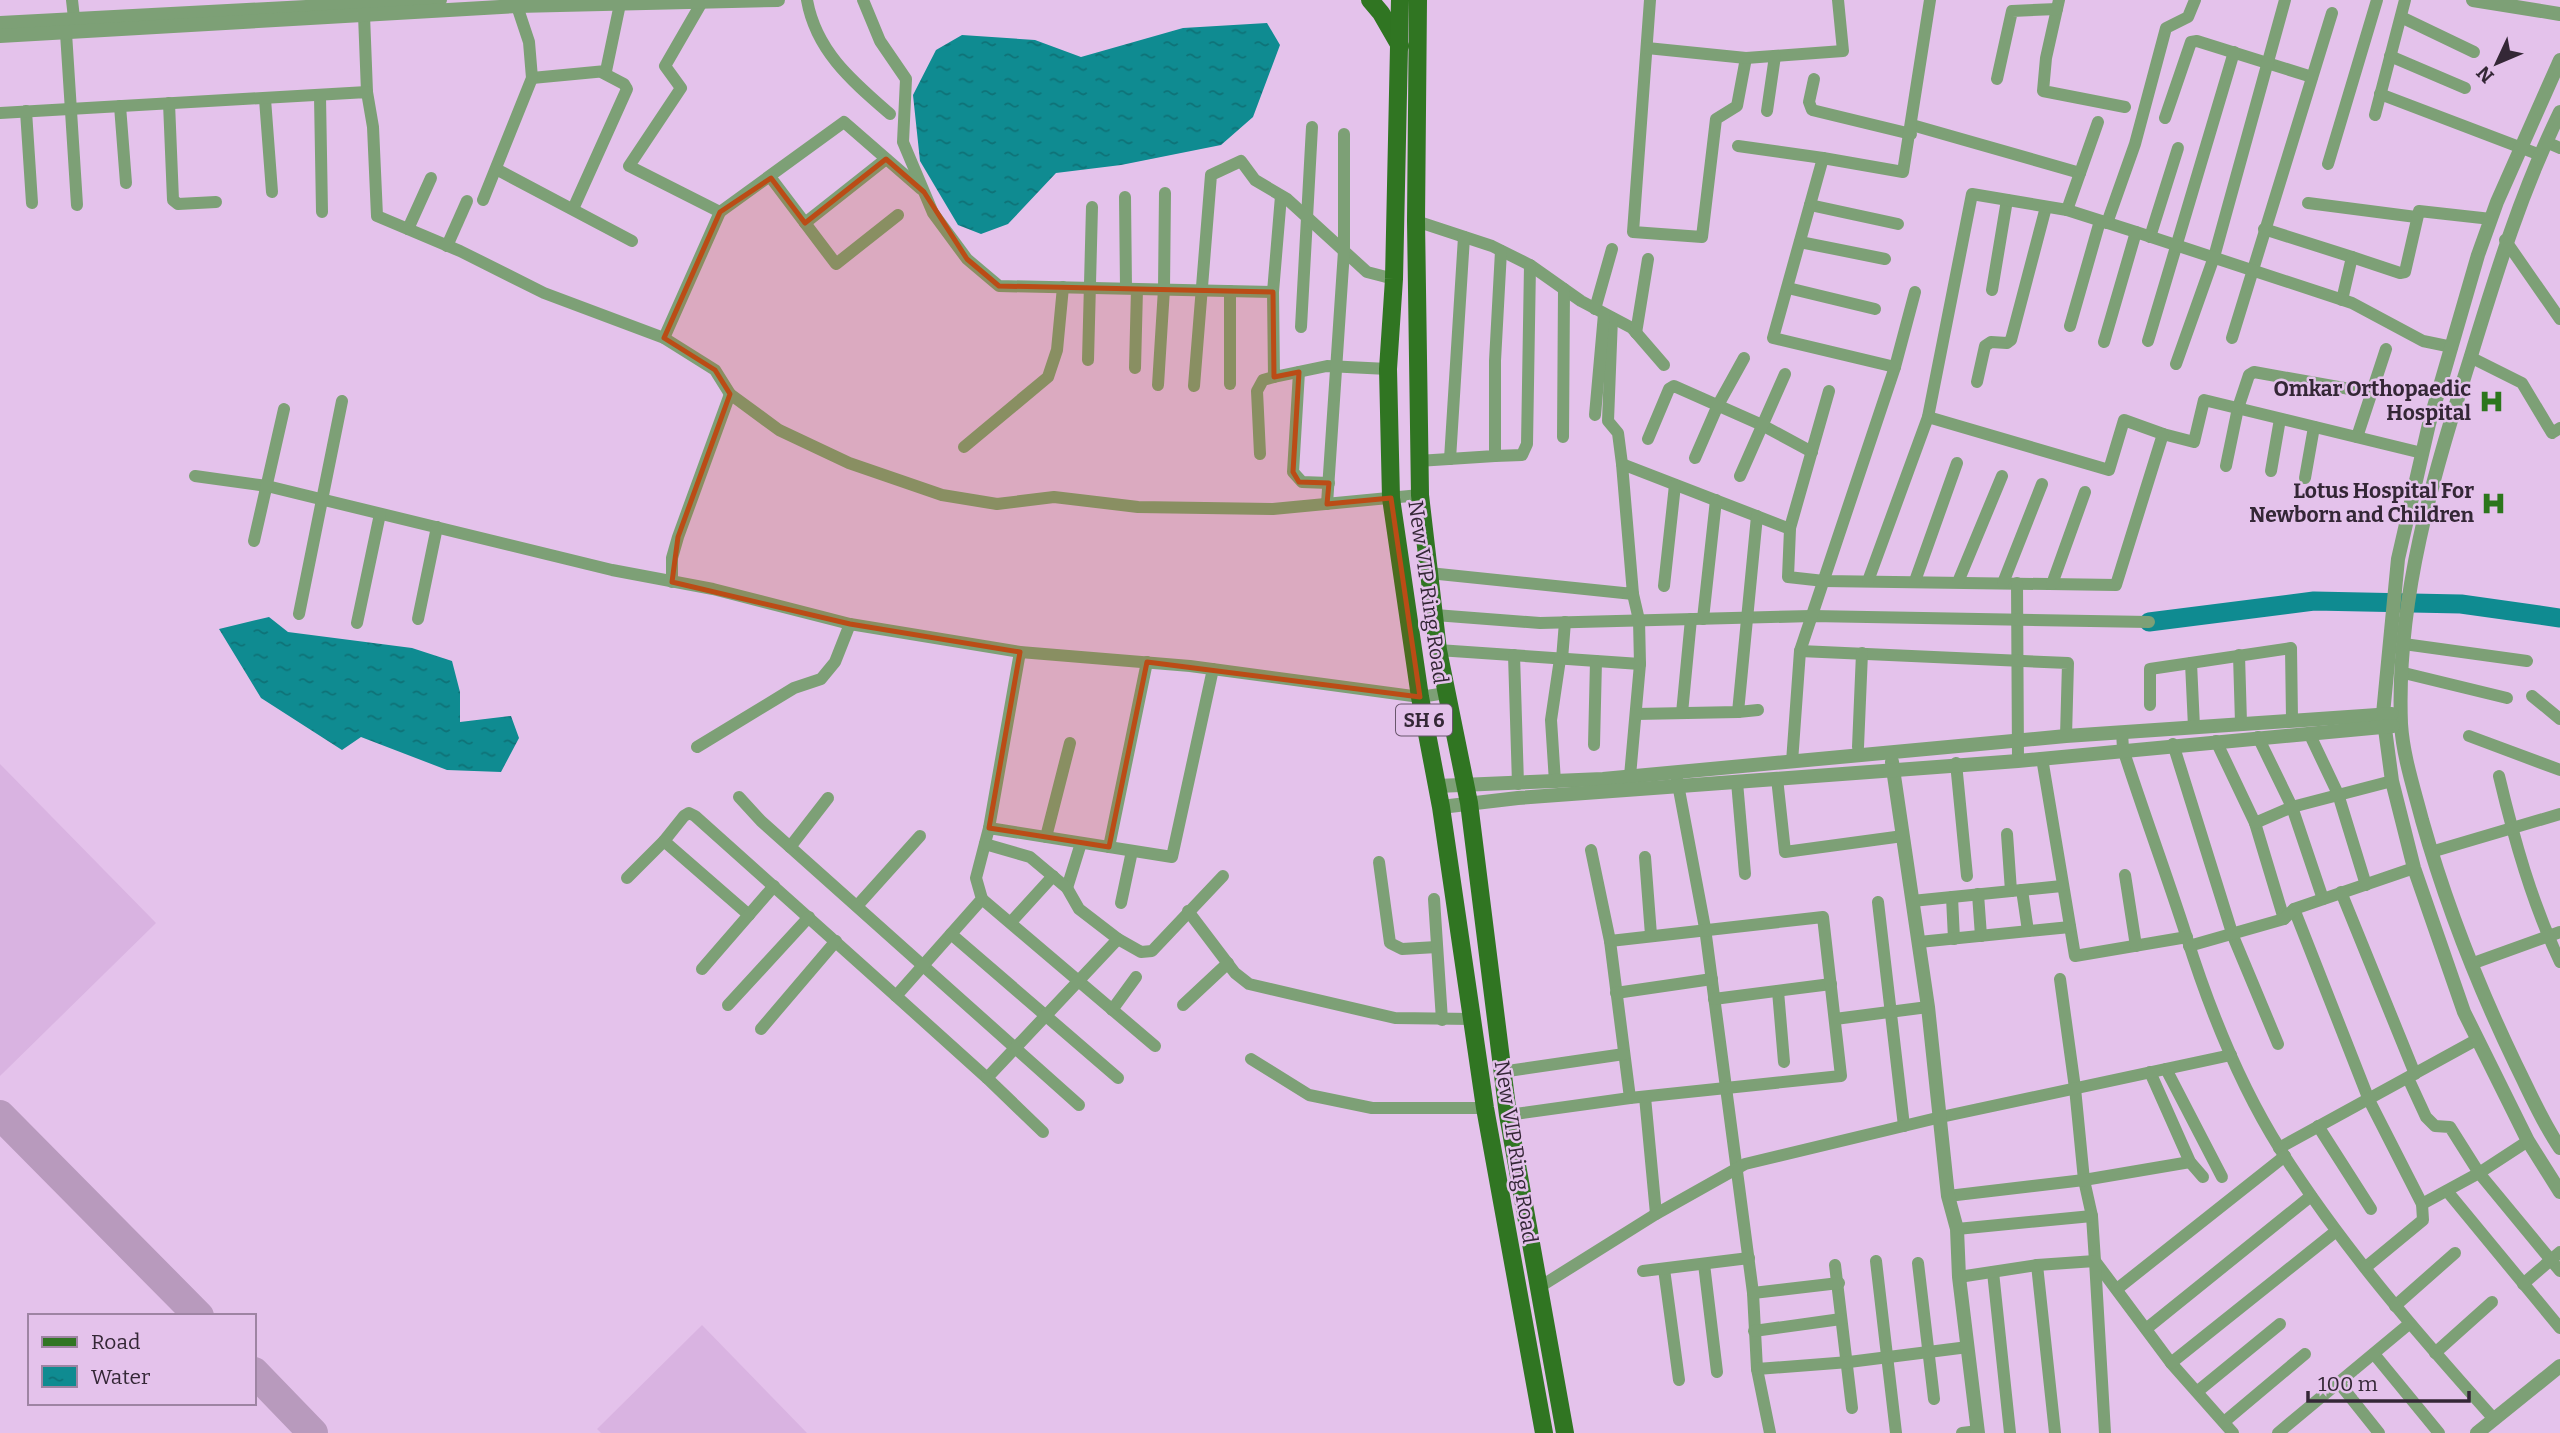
<svg xmlns="http://www.w3.org/2000/svg" width="2560" height="1433" viewBox="0 0 2560 1433" font-family="Bitter,serif">
<style>
.built{fill:#d9b3e1}
.water{fill:url(#water-ripples)}
.lines{fill:none;stroke-linecap:round;stroke-linejoin:round}
.river{stroke:#0f8b91;stroke-width:19}
.taxiway{stroke:#b89abd;stroke-width:30}
.minor{stroke:#7da076;stroke-width:12}
.tertiary{stroke:#7da076;stroke-width:14}
.primary{stroke:#307522;stroke-width:18}
.marked{fill:#bb4c16;fill-opacity:0.2;stroke:#bb4c16;stroke-width:5;stroke-linejoin:round}
.labels{text-anchor:middle;dominant-baseline:central;stroke-width:5;stroke-linejoin:round;paint-order:stroke}
.shield{fill:#e4c2eb;stroke:#69566c;stroke-width:2}
.shield-label{font-size:19px;font-weight:bold;fill:#342736}
.poi-label{font-size:21px;font-weight:bold;fill:#342736;stroke:#e4c2eb;text-anchor:end}
.street-label{font-size:21px;fill:#342736;stroke:#e4c2eb}
</style>
<defs>
<pattern id="water-ripples" width="26" height="14" patternUnits="userSpaceOnUse" patternTransform="scale(1.75)"><rect width="26" height="14" fill="#0f8b91"/><path d="M2 4q2-2 4 0t4 0M15 11q2-2 4 0t4 0" fill="none" stroke="#0f7277"/></pattern>
</defs>
<rect width="100%" height="100%" fill="#e4c2eb"/>
<g class="built">
<polygon points="0,764 156,923 0,1076"/>
<polygon points="702,1325 807,1433 601,1433 597,1429"/>
</g>
<g class="water">
<polygon points="1267,23 1280,45 1253,117 1221,145 1121,165 1056,173 1008,224 981,234 958,225 920,161 913,95 936,50 962,35 1035,40 1081,57 1183,28"/>
<polygon points="269,617 288,632 412,648 452,661 460,692 460,722 511,716 519,738 501,772 447,770 361,737 342,750 261,698 219,629"/>
</g>
<g class="lines">
<polyline class="river" points="2149,622 2314,601 2461,604 2560,618"/>
<g class="taxiway">
<polyline points="0,1115 199,1316"/>
<polyline points="254,1372 313,1433"/>
</g>
<g class="minor">
<polyline points="72,0 75,27"/>
<path d="M 807,0 C 816,51 852,81 890,114"/>
<polyline points="863,0 880,41 906,79 903,142 933,213 967,259 999,286 1273,292 1281,196"/>
<polyline points="1650,0 1633,232 1702,237 1716,119 1737,106 1746,58"/>
<polyline points="2059,0 2046,58 2043,91 2125,107"/>
<polyline points="702,2 665,66 681,88 629,166 720,212 844,122 921,189"/>
<polyline points="364,15 367,92"/>
<polyline points="2401,17 2474,52"/>
<polyline points="66,33 77,205"/>
<polyline points="1647,48 1746,58 1843,51 1838,0"/>
<polyline points="2390,56 2465,88"/>
<polyline points="532,78 606,71 620,4"/>
<polyline points="1814,79 1809,102 1812,110 1911,134"/>
<polyline points="1997,79 2012,11 2057,9"/>
<polyline points="2380,94 2540,155"/>
<polyline points="320,96 322,212"/>
<polyline points="265,99 272,192"/>
<polyline points="169,103 173,200 178,204 216,202"/>
<polyline points="120,106 126,183"/>
<polyline points="26,111 32,203"/>
<polyline points="1767,111 1775,56"/>
<polyline points="0,113 367,92 373,127 377,216 460,251 544,293 664,338 720,212"/>
<polyline points="2375,115 2405,0"/>
<polyline points="2165,118 2191,42 2197,41 2312,77"/>
<polyline points="1912,125 2080,173"/>
<polyline points="2546,142 2560,148"/>
<polyline points="1738,146 1823,158"/>
<polyline points="2328,164 2377,0"/>
<polyline points="496,169 632,241"/>
<polyline points="771,178 836,264 898,215"/>
<polyline points="1125,197 1126,288"/>
<polyline points="483,200 532,78 529,42 517,6"/>
<polyline points="2308,203 2416,217"/>
<polyline points="1810,205 1898,224"/>
<polyline points="573,209 627,89 624,84 603,73"/>
<polyline points="2067,210 2098,122"/>
<polyline points="1416,221 1492,246 1530,265 1581,301 1632,328 1664,365"/>
<polyline points="805,223 886,159"/>
<polyline points="2107,223 2135,144 2166,28 2188,17 2195,0"/>
<polyline points="408,229 431,178"/>
<polyline points="2264,229 2352,257 2342,300"/>
<polyline points="2150,237 2178,148"/>
<polyline points="2505,240 2560,319"/>
<polyline points="1800,242 1885,259"/>
<polyline points="447,246 467,201"/>
<polyline points="2352,257 2400,273 2405,272 2419,211 2491,219"/>
<polyline points="1788,288 1875,309"/>
<polyline points="1992,290 2007,200"/>
<polyline points="1273,292 1274,377 1327,366 1388,369"/>
<polyline points="1595,309 1612,249"/>
<polyline points="1612,318 1608,421 1618,433 1622,464"/>
<polyline points="2070,326 2100,221"/>
<polyline points="1301,327 1312,127"/>
<polyline points="1636,333 1648,259"/>
<polyline points="664,338 715,370 730,394"/>
<polyline points="2232,338 2332,13"/>
<polyline points="2148,341 2234,52"/>
<polyline points="2104,342 2136,232"/>
<polyline points="2470,357 2522,383 2552,433 2560,428"/>
<polyline points="1088,360 1092,207"/>
<polyline points="2176,364 2214,257 2285,0"/>
<polyline points="1895,367 1773,338 1823,158 1903,172 1930,0"/>
<polyline points="1135,368 1137,289"/>
<polyline points="1299,372 1293,472 1302,482 1329,483"/>
<polyline points="1977,382 1985,346 1991,342 2007,343 2011,340 2046,207"/>
<polyline points="1230,384 1230,291"/>
<polyline points="1158,385 1164,289 1165,193"/>
<polyline points="1194,386 1211,175 1241,161 1255,180 1287,199 1367,272 1394,279"/>
<polyline points="1595,415 1604,314"/>
<polyline points="1928,417 1972,194 2067,210 2136,232 2352,303 2423,341 2452,347"/>
<polyline points="1563,437 1564,289"/>
<polyline points="2357,437 2386,349"/>
<polyline points="1648,439 1669,389 1674,386 1762,425 1812,452"/>
<polyline points="964,447 1048,377 1057,350 1063,287"/>
<polyline points="1260,454 1257,391 1263,380 1274,377"/>
<polyline points="1495,456 1522,455 1527,444 1530,265"/>
<polyline points="1695,458 1718,405 1744,358"/>
<polyline points="1450,459 1464,237"/>
<polyline points="1418,461 1495,456 1495,361 1501,251"/>
<polyline points="2226,466 2238,408 2249,375 2254,372 2372,393"/>
<polyline points="2271,471 2280,419"/>
<polyline points="195,476 267,486 612,570 713,589 850,624 1020,652 1190,666 1420,697 1446,693"/>
<polyline points="1740,476 1785,374"/>
<polyline points="2305,478 2314,427"/>
<polyline points="1327,504 1344,251 1344,134"/>
<polyline points="1790,528 1829,391"/>
<polyline points="254,541 284,409"/>
<polyline points="1429,573 1633,594 1622,464 1790,529 1788,577 1824,581 2116,585 2163,434 2194,442 2204,400 2422,453"/>
<polyline points="1868,581 1928,417 2109,470 2124,420 2163,434"/>
<polyline points="1915,581 1957,463"/>
<polyline points="672,582 672,558 678,537 730,394 779,430 849,463 942,495 997,504 1054,497 1138,507 1273,509 1420,495"/>
<polyline points="1958,582 2002,476"/>
<polyline points="2003,583 2042,484"/>
<polyline points="2017,583 2018,761"/>
<polyline points="2052,584 2085,492"/>
<polyline points="1664,586 1675,485"/>
<polyline points="299,614 342,401"/>
<polyline points="1435,615 1540,623 1812,616 2149,622"/>
<polyline points="418,619 437,527"/>
<polyline points="1703,619 1716,500"/>
<polyline points="357,623 380,514"/>
<polyline points="2404,644 2527,661"/>
<polyline points="1438,650 1640,664 1639,620 1633,594"/>
<polyline points="1800,651 2068,663 2066,736"/>
<polyline points="1514,655 1518,784"/>
<polyline points="2239,655 2241,723"/>
<polyline points="1562,659 1565,622"/>
<polyline points="2191,663 2194,727"/>
<polyline points="2404,673 2507,698"/>
<polyline points="2532,696 2560,719"/>
<polyline points="2150,705 2150,669 2291,648 2292,719"/>
<polyline points="1738,712 1758,710"/>
<polyline points="1682,713 1691,619"/>
<polyline points="1636,714 1738,712 1757,516"/>
<path d="M 2122,732 L 2123,749 C 2143,811 2166,873 2186,935 C 2209,1008 2239,1084 2280,1149 C 2342,1247 2417,1333 2494,1419"/>
<polyline points="2309,733 2338,794 2366,885"/>
<polyline points="2469,736 2560,770"/>
<polyline points="2258,737 2292,807 2323,899"/>
<polyline points="2216,741 2255,823 2284,919"/>
<polyline points="2173,744 2233,936 2278,1044"/>
<polyline points="1594,745 1596,661"/>
<polyline points="697,747 794,688 821,679 835,662 850,624"/>
<polyline points="1858,747 1862,653"/>
<polyline points="2042,758 2075,956 2187,937"/>
<polyline points="1792,762 1800,651 1895,367 1915,292"/>
<polyline points="1956,763 1967,876"/>
<polyline points="1630,776 1640,664"/>
<path d="M 2499,776 C 2514,839 2532,903 2560,962"/>
<polyline points="1777,778 1785,852 1903,836"/>
<polyline points="1677,779 1705,928 1753,1293 1757,1369 1770,1433"/>
<polyline points="1555,782 1551,720 1560,659"/>
<polyline points="1737,782 1745,874"/>
<polyline points="739,797 761,821 1079,1105"/>
<polyline points="2255,823 2292,807 2392,781"/>
<polyline points="989,828 1020,652"/>
<polyline points="2007,834 2011,891"/>
<polyline points="1046,837 1070,743"/>
<polyline points="664,841 684,816 689,813 695,816 896,996 982,899 976,878 989,828 1172,857 1213,669"/>
<polyline points="790,847 828,798"/>
<polyline points="1109,847 1147,662"/>
<polyline points="1591,850 1610,941 1630,1098"/>
<polyline points="2431,852 2560,814"/>
<polyline points="1645,857 1651,935"/>
<polyline points="1379,862 1390,943 1402,949 1437,947"/>
<polyline points="2125,875 2136,946"/>
<polyline points="627,878 664,841 749,915"/>
<polyline points="1067,888 1081,843"/>
<polyline points="2022,890 2028,931"/>
<polyline points="2341,892 2415,1074"/>
<polyline points="1978,894 1981,936"/>
<polyline points="1952,897 1954,939"/>
<polyline points="982,899 1155,1046"/>
<polyline points="1434,899 1442,1020"/>
<polyline points="1912,901 2062,886"/>
<polyline points="1878,902 1904,1126"/>
<polyline points="1121,903 1132,851"/>
<polyline points="857,906 920,836"/>
<polyline points="2294,909 2369,1100 2422,1204 2423,1220 2366,1267"/>
<polyline points="1188,911 1235,973 1249,984 1395,1018 1472,1019"/>
<polyline points="1011,922 1053,876"/>
<polyline points="951,934 1118,1078"/>
<polyline points="1118,939 1141,952 1152,951 1223,876"/>
<polyline points="1919,942 2070,927"/>
<polyline points="2189,946 2284,919 2294,909 2414,868"/>
<polyline points="2471,964 2560,932"/>
<polyline points="702,969 774,886"/>
<polyline points="2060,979 2075,1088 2084,1180 2092,1216 2095,1261 2171,1363 2233,1433"/>
<polyline points="1778,991 1784,1062"/>
<polyline points="1616,993 1712,979"/>
<polyline points="896,996 987,1078 1118,939 1079,909 1067,888 1030,857 985,844"/>
<polyline points="1714,999 1831,984"/>
<polyline points="728,1005 809,917"/>
<polyline points="1183,1005 1228,963"/>
<polyline points="1112,1010 1136,977"/>
<polyline points="1835,1019 1928,1007"/>
<polyline points="761,1029 836,941"/>
<polyline points="1251,1059 1309,1095 1372,1108 1485,1108"/>
<polyline points="2166,1069 2222,1177"/>
<polyline points="1501,1072 1624,1054"/>
<polyline points="2150,1072 2190,1162 2203,1177"/>
<polyline points="987,1078 1043,1132"/>
<polyline points="2408,1078 2426,1117 2435,1126 2450,1127 2479,1173 2560,1271"/>
<polyline points="1645,1097 1656,1214"/>
<polyline points="1508,1115 1630,1098 1841,1076 1823,917 1610,941"/>
<polyline points="2318,1126 2371,1209"/>
<polyline points="2279,1148 2476,1040"/>
<polyline points="2447,1191 2560,1328"/>
<polyline points="1948,1196 2084,1180 2190,1162"/>
<polyline points="2422,1204 2479,1173 2528,1141"/>
<polyline points="1957,1229 2092,1216"/>
<polyline points="1876,1261 1896,1433"/>
<polyline points="1918,1263 1934,1399"/>
<polyline points="1704,1264 1717,1372"/>
<polyline points="1835,1265 1852,1408"/>
<polyline points="2037,1265 2055,1433"/>
<polyline points="1664,1269 1679,1380"/>
<polyline points="1643,1271 1749,1258"/>
<polyline points="1993,1272 2010,1433"/>
<polyline points="1959,1277 2037,1265 2095,1261 2105,1433"/>
<polyline points="2523,1284 2560,1252"/>
<polyline points="1538,1288 1656,1214 1745,1164 1941,1117 2231,1055"/>
<polyline points="2117,1289 2285,1156"/>
<polyline points="1753,1293 1839,1283"/>
<polyline points="2395,1306 2455,1253"/>
<polyline points="2146,1329 2311,1196"/>
<polyline points="1754,1331 1841,1319"/>
<polyline points="2435,1353 2492,1302"/>
<polyline points="2374,1354 2439,1433"/>
<polyline points="2171,1363 2335,1232"/>
<polyline points="1757,1369 1849,1362 1968,1347"/>
<polyline points="2339,1383 2379,1433"/>
<polyline points="2198,1391 2280,1324"/>
<polyline points="2224,1422 2305,1354"/>
<polyline points="1962,1433 1978,1431"/>
<polyline points="2278,1433 2409,1324"/>
</g>
<g class="tertiary">
<polyline points="2473,0 2560,14"/>
<polyline points="0,23 440,0"/>
<polyline points="0,36 517,6 778,0"/>
<polyline points="2560,60 2497,202 2478,255 2429,424 2398,559 2383,714 2392,781 2414,868 2464,1012 2528,1141 2560,1192"/>
<path d="M 2560,112 C 2520,195 2497,271 2470,359 C 2433,477 2396,598 2401,724 C 2403,756 2414,789 2422,820 C 2446,905 2478,986 2516,1065 C 2530,1093 2542,1122 2560,1148"/>
<polyline points="1892,762 1928,1007 1948,1196 1957,1229 1959,1277 1978,1433"/>
<polyline points="1437,786 1603,779 2066,736 2392,714"/>
<polyline points="1441,807 1518,798 2018,761 2393,726"/>
<polyline points="2477,1433 2560,1366"/>
</g>
<g class="primary">
<polyline points="1370,0 1381,13 1400,46"/>
<polyline points="1400,0 1394,279 1388,369 1391,498 1420,697 1441,807 1485,1108 1544,1433"/>
<polyline points="1418,0 1416,221 1420,495 1438,650 1469,803 1508,1115 1565,1433"/>
</g>
</g>
<path class="marked" d="M 886,159 L 924,192 L 967,259 L 999,286 L 1273,292 L 1274,377 L 1299,372 L 1293,472 L 1299,482 L 1329,483 L 1327,504 L 1391,498 L 1420,697 L 1147,662 L 1109,847 L 989,828 L 1020,652 L 850,624 L 672,582 L 678,537 L 730,394 L 715,370 L 664,338 L 720,212 L 771,178 L 805,223 Z"/>
<defs>
<symbol id="hospital-bare" viewBox="-9 -9 18 18"><path d="M-5-5h3v3.5h4V-5h3V5h-3V1.5h-4V5h-3Z" fill="#2c761c" stroke="#e4c2eb" stroke-width="2.5" paint-order="stroke"/></symbol>
</defs>
<g fill-rule="evenodd">
<use href="#hospital-bare" x="2474" y="384" width="35" height="35"/>
<use href="#hospital-bare" x="2476" y="486" width="35" height="35"/>
</g>
<g class="labels">
<rect class="shield" x="1396" y="704.5" width="56" height="31" rx="5"/>
<g class="shield-label">
<text x="1424" y="720">SH 6</text>
</g>
<g class="poi-label">
<text x="2471" y="389">Omkar Orthopaedic<tspan x="2471" dy="24">Hospital</tspan></text>
<text x="2474" y="491">Lotus Hospital For<tspan x="2474" dy="24">Newborn and Children</tspan></text>
</g>
<g class="street-label">
<text transform="translate(1428 592) rotate(82)">New VIP Ring Road</text>
<text transform="translate(1516 1152) rotate(81)">New VIP Ring Road</text>
</g>
</g>
<rect x="28" y="1314" width="228" height="91" fill="#e4c2eb" stroke="#9e84a3" stroke-width="2"/>
<rect x="42" y="1337" width="35" height="10" fill="#307522" stroke="#9e84a3" stroke-width="2"/>
<text x="91" y="1349" font-size="21" fill="#342736">Road</text>
<rect x="42" y="1366" width="35" height="21" fill="url(#water-ripples)" stroke="#9e84a3" stroke-width="2"/>
<text x="91" y="1384" font-size="21" fill="#342736">Water</text>
<g transform="translate(2497 63) rotate(226)" stroke="#e4c2eb" stroke-width="5" paint-order="stroke">
<path d="M0-5L12 26L0 18L-12 26Z" fill="#342736"/>
<text y="-10" font-size="19" font-weight="bold" text-anchor="middle" fill="#342736">N</text>
</g>
<path d="M2308 1391v10h161v-10" fill="none" stroke="#342736" stroke-width="3.5"/>
<text x="2318" y="1391" font-size="21" fill="#342736" stroke="#e4c2eb" stroke-width="5" paint-order="stroke">100 m</text>
</svg>
